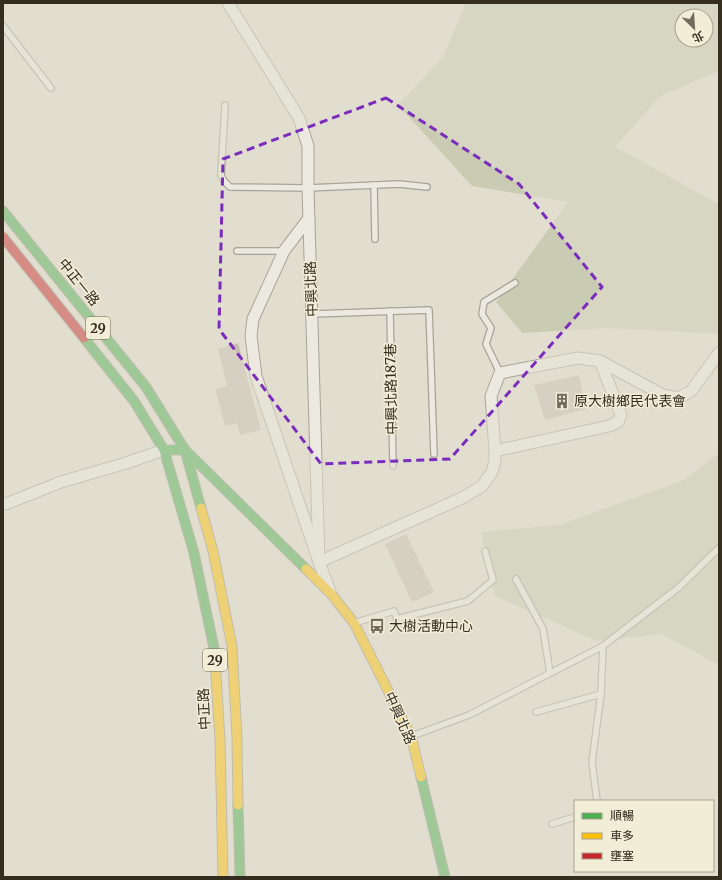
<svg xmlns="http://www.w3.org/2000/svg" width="722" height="880" viewBox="0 0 722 880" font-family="Merriweather,'Noto Sans TC',serif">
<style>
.cemetery{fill:#c9ccb2;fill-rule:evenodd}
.building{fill:#c5beb0}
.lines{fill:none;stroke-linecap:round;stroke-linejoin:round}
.lane-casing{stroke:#a8a397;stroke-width:8}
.street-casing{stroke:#a8a397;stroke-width:13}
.fast-casing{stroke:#979388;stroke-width:11}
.slow-casing{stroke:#979388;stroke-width:11}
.jam-casing{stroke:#979388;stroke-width:11}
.lane{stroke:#ebe9e0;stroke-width:5.5}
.street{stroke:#ebe9e0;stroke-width:11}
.fast{stroke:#4caf50;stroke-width:9}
.slow{stroke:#ffc107;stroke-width:9}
.jam{stroke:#c62828;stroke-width:9}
.marked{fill:none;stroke:#7b2cbf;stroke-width:3;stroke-dasharray:8 5;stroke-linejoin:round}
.labels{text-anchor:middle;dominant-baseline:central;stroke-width:3;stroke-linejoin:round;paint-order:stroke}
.shield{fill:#f2edd6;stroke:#6e6757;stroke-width:1}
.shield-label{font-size:13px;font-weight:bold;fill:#362d21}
.street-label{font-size:14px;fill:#362d21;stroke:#f2edd6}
.poi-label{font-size:14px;fill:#362d21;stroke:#f2edd6;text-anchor:start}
</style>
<rect width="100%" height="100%" fill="#e2decf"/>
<g class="cemetery">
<path d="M 466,3 L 719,3 L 719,71 L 660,96 L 615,147 L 719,204 L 719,334 L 608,328 L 522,333 L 496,302 L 568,202 L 472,186 L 398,105 L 443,57 ZM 682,16 L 706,16 L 706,40 L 682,40 Z"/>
<polygon points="719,453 719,665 662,634 597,641 495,596 481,532 559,525 684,480"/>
</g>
<g class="building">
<polygon points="238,343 261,430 240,435 237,423 225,426 215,389 227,386 218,349"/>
<polygon points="579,375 586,409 545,420 534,385"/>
<polygon points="406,534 434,592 412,602 385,544"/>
</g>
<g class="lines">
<defs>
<g id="lane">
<polyline points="3,26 51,88"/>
<polyline points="225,105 221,175 224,181 230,187 308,188 399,184 427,187"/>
<polyline points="374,185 375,239"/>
<polyline points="237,251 284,251"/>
<polyline points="390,311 393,466"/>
<polyline points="312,314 429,310 434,454"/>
<polyline points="500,373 486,344 491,328 482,314 484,302 515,283"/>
<polyline points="516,579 543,629 550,673"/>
<polyline points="354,623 394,611 397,619 468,601 493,580 485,551"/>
<polyline points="536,712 601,694"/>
<polyline points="412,736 469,715 603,646 678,588 719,548"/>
<polyline points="597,801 592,762 601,694 603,646"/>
<polyline points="552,824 575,817"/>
</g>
<g id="street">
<polyline points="228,3 299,118 308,146 308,188 319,562 330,591"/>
<polyline points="309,218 284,251 253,319 251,336 256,376 319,562 462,498 482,486 492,472 495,461 495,451 491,396 500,373 578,358 600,361 663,395 679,398 691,391 719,353"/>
<polyline points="495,451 609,426 618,422 621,415 600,361"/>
<polyline points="3,505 61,482 123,464 164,450"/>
</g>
<g id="fast">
<polyline points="3,211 146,387 185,450 201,508"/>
<polyline points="84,338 134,401 164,450 194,553 215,653 215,659"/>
<polyline points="164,450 185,450 306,569"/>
<polyline points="421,777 445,877"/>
<polyline points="238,805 240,877"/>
</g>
<g id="slow">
<polyline points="201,508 213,551 232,646 237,737 238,805"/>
<polyline points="306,569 332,595 354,623 411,736 421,777"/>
<polyline points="215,659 220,739 223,877"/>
</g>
<polyline id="jam" points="3,237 84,338"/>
</defs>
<use href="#lane" class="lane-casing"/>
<use href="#street" class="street-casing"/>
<use href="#fast" class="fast-casing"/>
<use href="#slow" class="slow-casing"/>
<use href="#jam" class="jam-casing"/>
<use href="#lane" class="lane"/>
<use href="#street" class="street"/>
<use href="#fast" class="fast"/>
<use href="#slow" class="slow"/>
<use href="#jam" class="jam"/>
</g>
<path d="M0 0H722V880H0ZM 386,98 L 519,184 L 602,287 L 450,459 L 321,464 L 219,329 L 223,159 Z" fill="#e2decf" fill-opacity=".55" fill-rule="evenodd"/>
<path class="marked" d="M 386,98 L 519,184 L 602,287 L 450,459 L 321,464 L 219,329 L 223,159 Z"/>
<defs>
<symbol id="building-bare" viewBox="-9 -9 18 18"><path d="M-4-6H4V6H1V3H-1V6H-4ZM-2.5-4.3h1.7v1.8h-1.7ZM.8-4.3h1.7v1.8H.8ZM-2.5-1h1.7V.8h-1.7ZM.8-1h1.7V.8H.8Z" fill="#726b5e" stroke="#f2edd6" stroke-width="2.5" paint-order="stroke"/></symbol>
<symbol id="bus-bare" viewBox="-9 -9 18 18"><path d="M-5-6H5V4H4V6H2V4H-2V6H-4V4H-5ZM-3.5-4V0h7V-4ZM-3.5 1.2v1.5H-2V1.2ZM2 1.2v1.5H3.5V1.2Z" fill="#726b5e" stroke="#f2edd6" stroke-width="2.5" paint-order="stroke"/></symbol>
</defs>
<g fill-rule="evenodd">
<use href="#building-bare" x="551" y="390" width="22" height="22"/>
<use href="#bus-bare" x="366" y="615" width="22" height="22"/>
</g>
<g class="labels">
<g class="shield">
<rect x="86" y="317" width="24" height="22" rx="3"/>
<rect x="203" y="649" width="24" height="22" rx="3"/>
</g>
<g class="shield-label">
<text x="98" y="328">29</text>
<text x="215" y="660">29</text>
</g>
<g class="street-label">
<text transform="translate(79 282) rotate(51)">中正一路</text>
<text transform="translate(311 289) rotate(-92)">中興北路</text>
<text transform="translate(391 389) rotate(-91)">中興北路187巷</text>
<text transform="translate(204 709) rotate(-93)">中正路</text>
<text transform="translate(400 718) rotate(66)">中興北路</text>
</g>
<g class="poi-label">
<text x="574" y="401">原大樹鄉民代表會</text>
<text x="389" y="626">大樹活動中心</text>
</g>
</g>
<rect width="722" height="880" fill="none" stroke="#362d21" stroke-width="8"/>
<rect x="574" y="800" width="140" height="72" fill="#f2edd6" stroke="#a7a08e"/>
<rect x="582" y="813" width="20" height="6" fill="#4caf50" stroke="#a7a08e"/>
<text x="610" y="820" font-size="12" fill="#362d21">順暢</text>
<rect x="582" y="833" width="20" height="6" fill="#ffc107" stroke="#a7a08e"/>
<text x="610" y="840" font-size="12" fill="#362d21">車多</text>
<rect x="582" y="853" width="20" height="6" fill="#c62828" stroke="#a7a08e"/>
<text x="610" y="860" font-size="12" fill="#362d21">壅塞</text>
<g transform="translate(694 28) rotate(155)"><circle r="19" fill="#f2edd6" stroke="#a7a08e"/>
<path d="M0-3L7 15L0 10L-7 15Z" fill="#726b5e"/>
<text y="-6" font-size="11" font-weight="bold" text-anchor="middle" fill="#362d21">北</text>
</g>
</svg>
